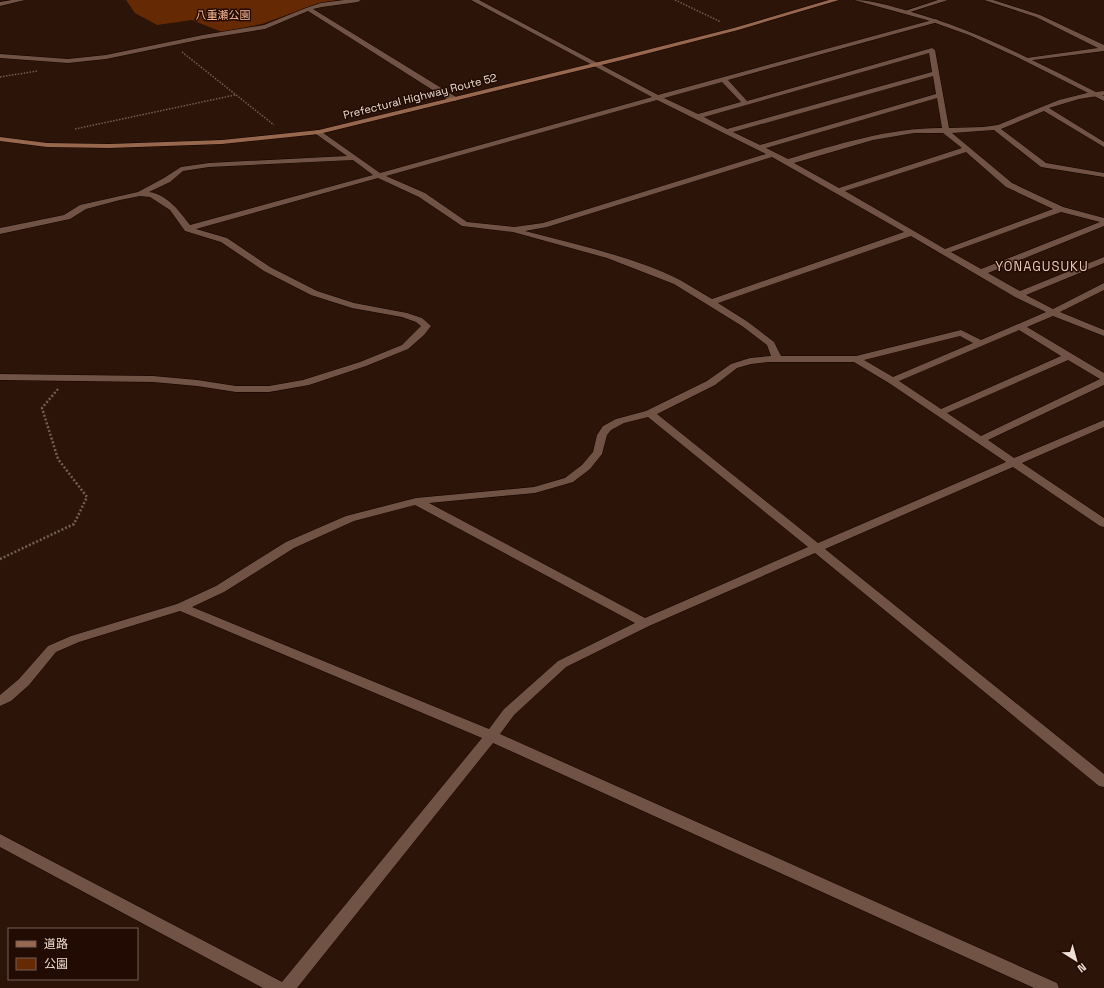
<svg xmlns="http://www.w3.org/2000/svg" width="1104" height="988" viewBox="0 0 1104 988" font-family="'Space Grotesk','Noto Sans JP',sans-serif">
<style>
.green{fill:#652a03}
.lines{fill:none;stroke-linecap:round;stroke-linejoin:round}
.minor-casing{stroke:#130200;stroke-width:1}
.tertiary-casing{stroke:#130200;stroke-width:1}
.secondary-casing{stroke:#130200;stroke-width:1}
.path-far1{stroke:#745f54;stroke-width:1.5;stroke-dasharray:1.5 1.5;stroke-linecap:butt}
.path{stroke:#745f54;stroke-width:2.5;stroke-dasharray:2 2;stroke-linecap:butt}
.minor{fill:#705344;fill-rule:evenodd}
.tertiary{fill:#705344;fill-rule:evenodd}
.secondary{fill:#97674e;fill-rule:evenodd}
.labels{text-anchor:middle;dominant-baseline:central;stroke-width:3;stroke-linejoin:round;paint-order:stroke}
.far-park-label{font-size:11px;fill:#fab694;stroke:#220b02}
.far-street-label{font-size:11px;fill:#efded5;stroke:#220b02}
.far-quarter-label{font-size:13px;letter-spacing:1px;fill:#eccab9;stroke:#220b02}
</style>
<rect width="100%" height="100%" fill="#2c1408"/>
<polygon class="green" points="126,0 339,0 319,3 262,24 222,32 192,20 157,25 135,13"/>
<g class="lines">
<defs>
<g id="minor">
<polygon points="344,0 361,0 358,2 322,7 313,9 456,97 456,101 450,101 308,11 265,29 203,39 106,59 68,63 0,58 0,54 68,59 106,55 203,35 264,25 306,8 321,3"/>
<path d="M 471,0 L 479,0 L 658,95 L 936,19 L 939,21 L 938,22 L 728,80 L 747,101 L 932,48 L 935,50 L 949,128 L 983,127 L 998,125 L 1059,100 L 1087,93 L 1104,91 L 1104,95 L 1079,99 L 1049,108 L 1104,142 L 1104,147 L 1044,111 L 1001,129 L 1046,163 L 1104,173 L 1104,177 L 1041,167 L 994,130 L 952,133 L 1012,183 L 1063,207 L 1104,218 L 1104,226 L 988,273 L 1020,291 L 1104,257 L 1104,263 L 1026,295 L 1053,309 L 1104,283 L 1104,290 L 1060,312 L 1104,330 L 1104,336 L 1053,316 L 1027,327 L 1104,373 L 1104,385 L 988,440 L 1014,458 L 1104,420 L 1104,427 L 1022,463 L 1104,518 L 1104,527 L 1100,526 L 1013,467 L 825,549 L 1104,774 L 1104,787 L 1099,786 L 815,553 L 649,626 L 566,667 L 514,715 L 500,734 L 1057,983 L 1059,988 L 1034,988 L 493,743 L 297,988 L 263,988 L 0,847 L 0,834 L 282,982 L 482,738 L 180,611 L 79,642 L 56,652 L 29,685 L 11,701 L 0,706 L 0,695 L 19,679 L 48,646 L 71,636 L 177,604 L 216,586 L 286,542 L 346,516 L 416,498 L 534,487 L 565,478 L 582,465 L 593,452 L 597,435 L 603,426 L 616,419 L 646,411 L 707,381 L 731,364 L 750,358 L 771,356 L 767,345 L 742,326 L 674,284 L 607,258 L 513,232 L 462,226 L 419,197 L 378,178 L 196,229 L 227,238 L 270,267 L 317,291 L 354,303 L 407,313 L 422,318 L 431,326 L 424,335 L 408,349 L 366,366 L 309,385 L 269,392 L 236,392 L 197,386 L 153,382 L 0,380 L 0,374 L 153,376 L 197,380 L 236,386 L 269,386 L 303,380 L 360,362 L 402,345 L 421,326 L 416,322 L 402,317 L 352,308 L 311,295 L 264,271 L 221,242 L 185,231 L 170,210 L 150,197 L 140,196 L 120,200 L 86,209 L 70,219 L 0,234 L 0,228 L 64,215 L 80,205 L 138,192 L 164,178 L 181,167 L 209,163 L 347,156 L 316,134 L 316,130 L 319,130 L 380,173 L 652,97 ZM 929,53 L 932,72 L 727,129 L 704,117 ZM 933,76 L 936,94 L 760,145 L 733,132 ZM 722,82 L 741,102 L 698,114 L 664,98 ZM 937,98 L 942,128 C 888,128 839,144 788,159 L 766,148 ZM 657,100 L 766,154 L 543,223 L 514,227 L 467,222 L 425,193 L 386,176 ZM 914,133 L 943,133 L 962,148 L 839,188 L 794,163 L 873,140 ZM 966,152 L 1006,187 L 1053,209 L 945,249 L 845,191 ZM 772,157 L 904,232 L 712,299 C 701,293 691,286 680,280 C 632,256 577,245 525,231 L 547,227 ZM 353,160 L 373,175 L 190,225 C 180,212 167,194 149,192 L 170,182 L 183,171 L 209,167 ZM 1061,212 L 1100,222 L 981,269 L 951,252 ZM 911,236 L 1015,297 L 1046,312 L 981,340 L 961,330 L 856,356 L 781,356 L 774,342 L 748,322 L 718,303 ZM 1019,330 L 1061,356 L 941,409 L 899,381 ZM 960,336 L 973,343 L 893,377 L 864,360 ZM 1068,360 L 1100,379 L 981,436 L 947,413 ZM 768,362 L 854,362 L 889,383 L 1006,462 L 818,543 L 657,414 L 715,385 L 737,368 L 751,364 ZM 648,417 L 808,547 L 645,618 L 429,503 L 535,493 L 573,482 L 590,469 L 602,454 L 607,435 L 611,430 L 624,423 ZM 415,505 L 635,623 L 558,661 L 504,709 L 489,729 L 192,607 L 224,592 L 294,548 L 354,521 Z"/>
<polygon points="938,0 948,0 907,13 902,12"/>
<polygon points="984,0 993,0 1040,15 1104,45 1104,51 1025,61 1024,60 1027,58 1098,48 1036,17"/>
</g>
<g id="tertiary">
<polygon points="12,0 25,0 0,6 0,2"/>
<path d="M 854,0 C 872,0 890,6 908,11 C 978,30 1040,64 1104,96 L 1104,101 L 1019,58 L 969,35 L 927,20 Z"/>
</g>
<polygon id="secondary" points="829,0 839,0 738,30 622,60 319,134 222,144 109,148 47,147 0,141 0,137 47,143 109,144 222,140 319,130 619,57 734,28"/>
</defs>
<use href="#minor" class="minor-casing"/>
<use href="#tertiary" class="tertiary-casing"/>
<use href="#secondary" class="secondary-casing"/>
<g class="path-far1">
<polyline points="675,0 721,22"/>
<polyline points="182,52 274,125"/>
<polyline points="0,77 37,71"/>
<polyline points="75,129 235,95"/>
</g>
<polyline class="path" points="0,559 74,524 87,497 58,459 42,408 58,389"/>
<use href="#minor" class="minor"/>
<use href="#tertiary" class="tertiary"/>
<use href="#secondary" class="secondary"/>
</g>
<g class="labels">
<g class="far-park-label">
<text x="223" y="15">八重瀬公園</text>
</g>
<g class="far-street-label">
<text transform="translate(420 96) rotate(-14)">Prefectural Highway Route 52</text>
</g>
<g class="far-quarter-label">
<text x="1042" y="266">YONAGUSUKU</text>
</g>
</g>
<rect x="8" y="928" width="130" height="52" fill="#220b02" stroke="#745f56"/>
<rect x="16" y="941" width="20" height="6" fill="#97674e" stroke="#745f56"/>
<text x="44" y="948" font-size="12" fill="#efded5">道路</text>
<rect x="16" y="958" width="20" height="12" fill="#652a03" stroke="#745f56"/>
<text x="44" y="968" font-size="12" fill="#efded5">公園</text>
<g transform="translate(1076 960) rotate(143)" stroke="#220b02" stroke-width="3" paint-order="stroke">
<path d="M0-3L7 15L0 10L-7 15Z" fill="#efded5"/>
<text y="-6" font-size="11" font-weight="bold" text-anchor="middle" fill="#efded5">N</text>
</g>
</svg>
